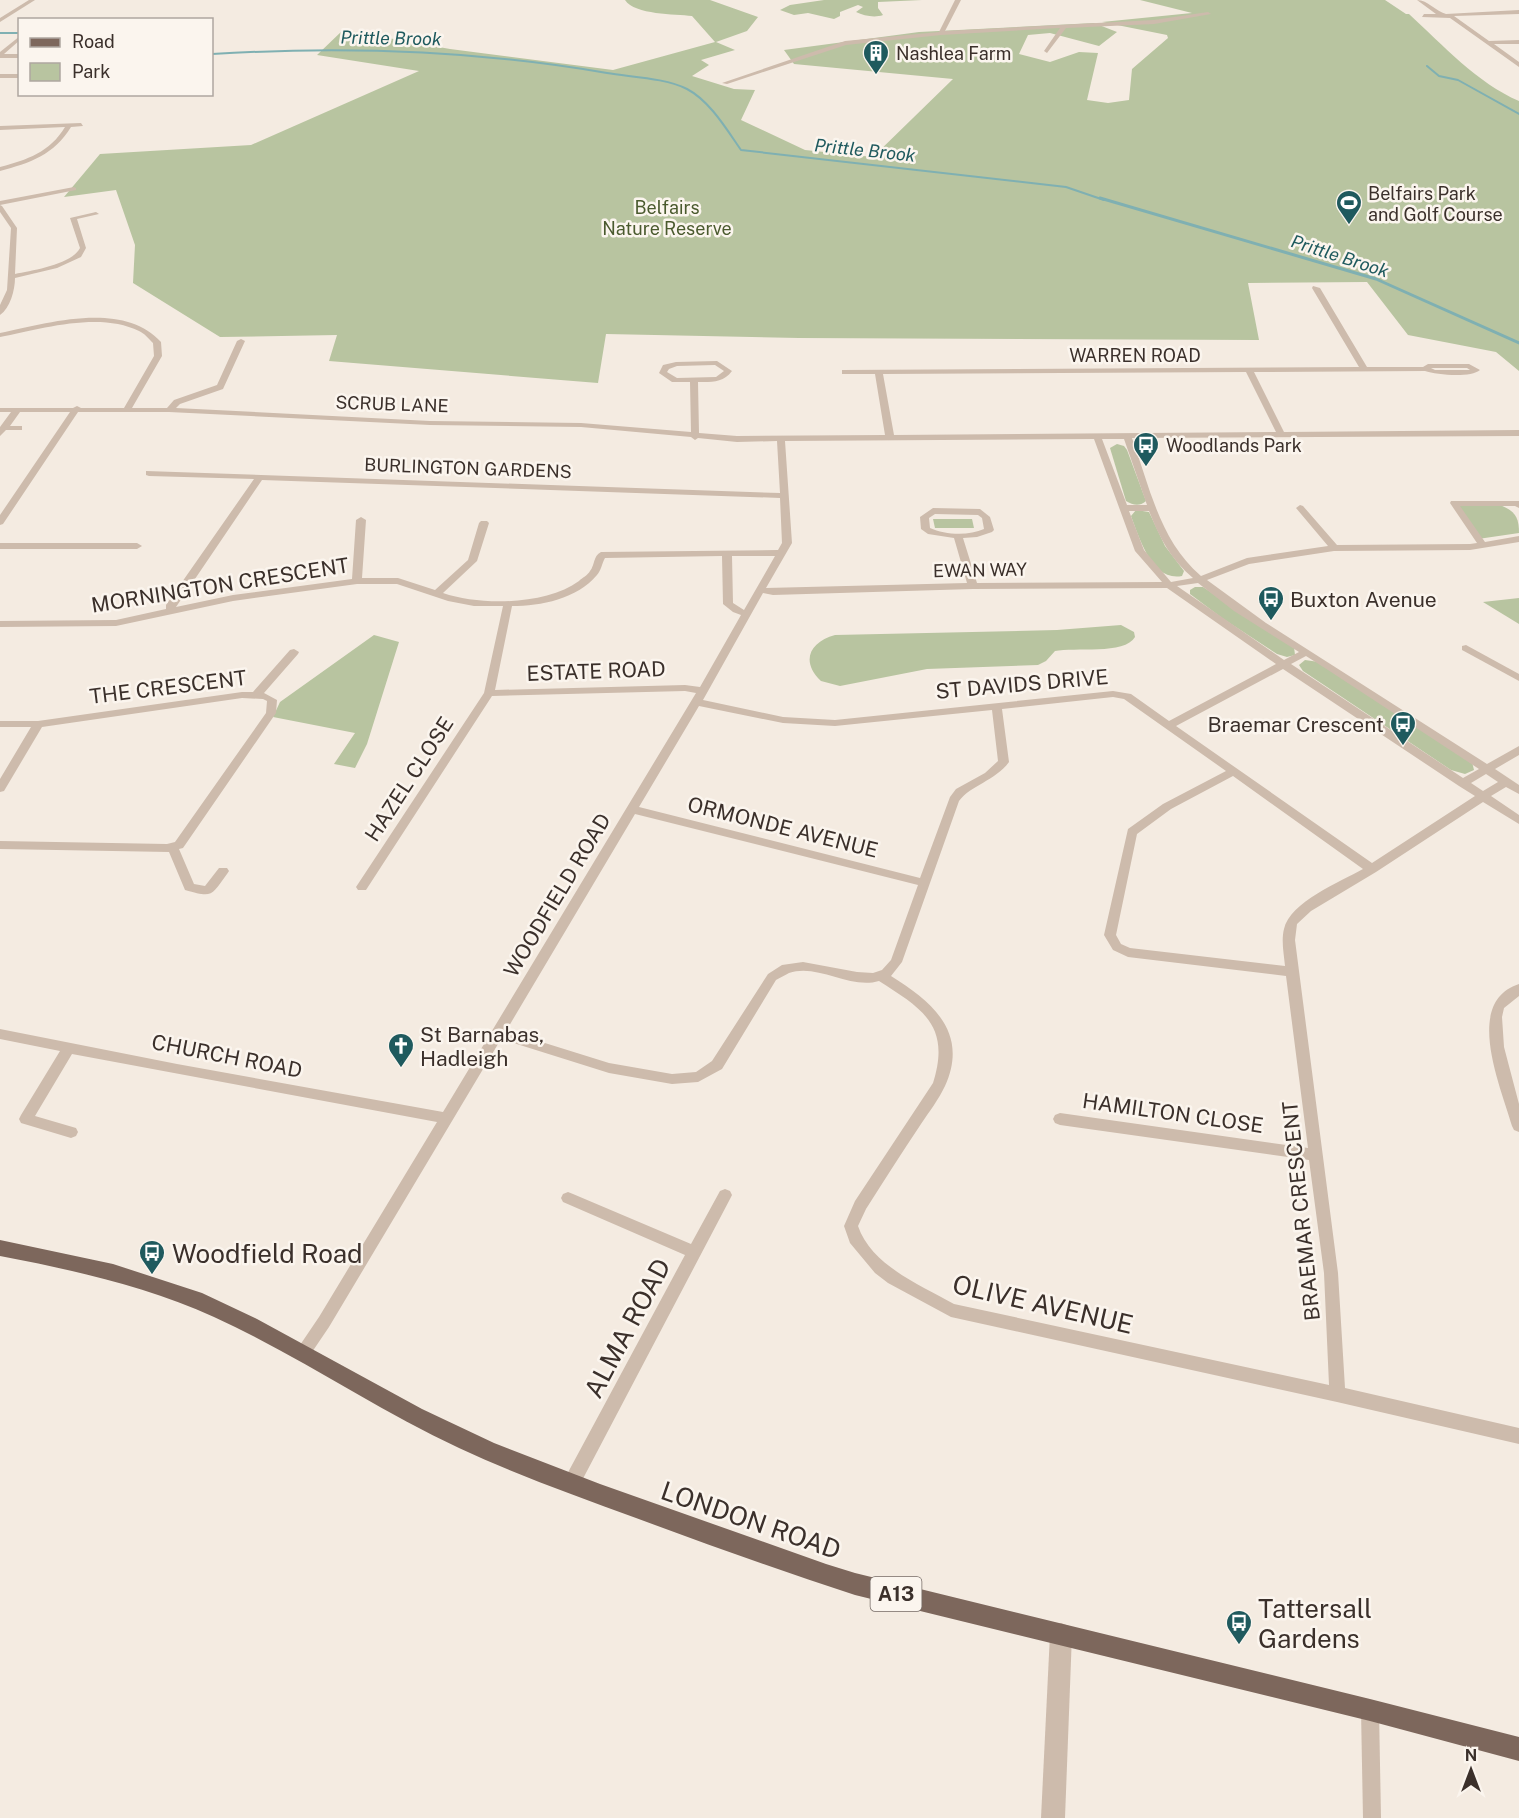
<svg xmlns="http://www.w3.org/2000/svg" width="1519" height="1818" viewBox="0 0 1519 1818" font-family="'Public Sans',sans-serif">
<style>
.green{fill:#b8c4a0}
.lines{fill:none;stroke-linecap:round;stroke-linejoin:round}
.stream-far1{stroke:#7fb0b2;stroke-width:2}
.stream{stroke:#7fb0b2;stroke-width:3}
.minor{fill:#cdbbac;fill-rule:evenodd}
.tertiary{fill:#cdbbac;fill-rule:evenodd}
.primary{fill:#7d675c;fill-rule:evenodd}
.labels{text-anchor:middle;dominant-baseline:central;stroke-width:5;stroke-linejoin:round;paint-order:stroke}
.far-water-label{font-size:18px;font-style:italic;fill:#1f5a5e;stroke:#fbf5ee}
.far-poi-label{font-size:18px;fill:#3b302b;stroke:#fbf5ee;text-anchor:start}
.far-park-label{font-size:18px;fill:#4a5a2e;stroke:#fbf5ee}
.far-street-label{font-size:18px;fill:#3b302b;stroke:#fbf5ee}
.shield{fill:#fbf5ee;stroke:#756b66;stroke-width:1.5}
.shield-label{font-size:20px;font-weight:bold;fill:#3b302b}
.street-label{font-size:21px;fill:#3b302b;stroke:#fbf5ee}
.poi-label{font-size:21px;fill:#3b302b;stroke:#fbf5ee;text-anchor:start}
.near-poi-label{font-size:26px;fill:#3b302b;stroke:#fbf5ee;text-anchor:start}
.near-street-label{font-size:26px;fill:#3b302b;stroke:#fbf5ee}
</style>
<rect width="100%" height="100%" fill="#f4ebe1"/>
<g class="green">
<path d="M 625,0 L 710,0 L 758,17 L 747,31 L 716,42 L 735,50 L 701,60 L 709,65 L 692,76 L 734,89 L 755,90 L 741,120 L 805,150 L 873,157 L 953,79 L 794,64 L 784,50 L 919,32 L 1094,23 L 1117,32 L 1099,46 L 1050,33 L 1028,35 L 1019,54 L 1050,62 L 1079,52 L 1098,53 L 1087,100 L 1108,103 L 1129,100 L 1132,69 L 1168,38 L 1167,35 L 1102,22 L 1192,13 L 1140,0 L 1385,0 L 1406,14 L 1409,14 C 1443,45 1477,83 1519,101 L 1519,371 L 1496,352 L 1408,335 L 1367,282 L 1248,283 L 1259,340 L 799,338 L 606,334 L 598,383 L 329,361 L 337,335 L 220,337 L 133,283 L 135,245 L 116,190 L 64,197 L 100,154 L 251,145 L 419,71 L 317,55 L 343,30 L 450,49 L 613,70 L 715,42 L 692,16 C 675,14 635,15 625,0 Z"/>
<path d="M 824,0 L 922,0 L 878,2 L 878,8 L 883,15 C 875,18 864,16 856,12 L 863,7 L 858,5 L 840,12 L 840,16 L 834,19 L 808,13 L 794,15 L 780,10 L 790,5 Z"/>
<path d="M 1117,444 L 1124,446 L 1127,450 L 1146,501 C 1139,507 1133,505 1126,501 L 1110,448 Z"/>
<path d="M 1500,505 C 1515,511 1519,517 1519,533 L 1478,539 L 1459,506 Z"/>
<path d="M 1136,510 L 1149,512 L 1165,546 L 1184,571 L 1182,576 C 1152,582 1139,537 1131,516 Z"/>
<polygon points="933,519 972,519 974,528 935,528"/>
<polygon points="1195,587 1203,587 1294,647 1295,655 1287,657 1277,654 1222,618 1190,594 1190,590"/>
<polygon points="1519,598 1519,624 1483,602"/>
<path d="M 1121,625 L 1134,632 L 1135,637 C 1125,655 1074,647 1055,651 L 1046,661 L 1038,665 L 927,669 L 840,686 L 821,681 C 800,661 810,642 835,635 L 1057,630 Z"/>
<polygon points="374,635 399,642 367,744 355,768 334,764 355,733 273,717 280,702"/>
<polygon points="1305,660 1319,662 1472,762 1474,770 1465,774 1451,770 1303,671 1299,665"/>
</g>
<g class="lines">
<g class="stream-far1">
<polyline points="0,33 20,33"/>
<path d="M 212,54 C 345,46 475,50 607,73 C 630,77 666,78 687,89 C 710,101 727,130 741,150 L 1066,187 L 1104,200"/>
<polyline points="1427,66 1439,76 1458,80 1519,114"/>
</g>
<polyline class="stream" points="1100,198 1376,279 1519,343"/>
<g class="minor">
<polygon points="29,0 35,0 0,22 0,18"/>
<polygon points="955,0 961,0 945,31 1154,20 1208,12 1211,14 1154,24 1066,28 1047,53 1044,51 1060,28 941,35 846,45 727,84 722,83 845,41 939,32"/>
<path d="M 1417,0 C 1428,0 1435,11 1446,14 L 1519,10 L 1519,14 L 1454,16 L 1489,41 L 1519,40 L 1519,44 L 1494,44 L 1519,62 L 1519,67 L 1450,18 L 1422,17 L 1424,14 L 1436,14 Z"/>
<polygon points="20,36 20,40 4,54 20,54 20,58 0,58 0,52"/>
<rect x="0" y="74" width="20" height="4"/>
<path d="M 81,123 L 83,126 L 71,127 C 54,155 30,163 0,171 L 0,167 C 27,160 50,152 65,127 L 0,130 L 0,126 Z"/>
<polygon points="74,187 76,188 76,190 0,205 0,201"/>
<path d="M 0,205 L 2,206 L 17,228 L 15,274 C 33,270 71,265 80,248 L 70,218 L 96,212 L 99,214 L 77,219 L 86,248 L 81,257 L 57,268 L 15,278 C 15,290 10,308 0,315 L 0,305 L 7,290 L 11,228 L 0,212 Z"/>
<path d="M 1313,286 L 1320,288 L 1367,367 L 1423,367 L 1428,364 L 1469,364 L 1480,370 C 1471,378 1437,375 1425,371 L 1254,372 L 1284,432 L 1519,430 L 1519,436 L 1132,438 C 1150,488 1160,541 1201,576 L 1247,558 L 1328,546 L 1296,508 L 1300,505 L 1303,506 L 1337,545 L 1470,544 L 1477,543 L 1450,503 L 1451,501 L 1519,501 L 1519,508 L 1515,506 L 1460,506 L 1485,542 L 1519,536 L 1519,542 L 1470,550 L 1334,551 L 1249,564 L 1207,580 L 1266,623 L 1487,764 L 1519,746 L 1519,755 L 1495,769 L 1519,785 L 1519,794 L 1506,787 L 1491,796 L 1519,815 L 1519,824 L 1483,802 L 1376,872 L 1311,911 L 1297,924 L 1295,940 L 1338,1273 L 1345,1388 L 1519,1428 L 1519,1444 L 1337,1402 L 951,1317 L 888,1283 L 875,1273 L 850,1243 L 844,1226 L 855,1201 L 933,1083 C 951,1026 923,1009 879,981 C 850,990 818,963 789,973 C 785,975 780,978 776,980 L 722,1069 L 698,1082 L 672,1084 L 609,1073 L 501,1039 L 329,1327 L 308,1358 L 303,1360 L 298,1358 L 295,1353 L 298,1348 L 319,1317 L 437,1122 L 72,1054 L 35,1116 L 76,1128 L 78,1132 L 76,1136 L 71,1138 L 21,1123 L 19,1119 L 21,1115 L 60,1051 L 0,1039 L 0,1029 L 177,1064 L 443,1112 L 696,693 L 685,691 L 492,696 L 366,890 L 358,890 L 356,887 L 358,884 L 484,693 L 503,606 L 474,606 L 448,601 L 397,584 L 357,584 L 233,601 L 116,626 L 0,627 L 0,621 L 116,620 L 166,609 L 166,605 L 254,479 L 149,476 L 146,475 L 146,471 L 780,493 L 777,441 L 737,442 L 698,438 L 695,440 L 691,437 L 581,427 L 430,425 L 169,412 L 78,412 L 3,524 L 0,525 L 0,515 L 70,412 L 20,412 L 10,426 L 22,426 L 22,430 L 6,430 L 0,436 L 0,427 L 11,412 L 0,412 L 0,408 L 73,408 L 77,406 L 81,408 L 124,408 L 154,356 L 153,343 C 149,339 144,333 139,331 C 100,311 40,329 0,337 L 0,333 C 48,323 123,300 161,342 L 162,356 L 132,408 L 167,408 L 174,400 L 217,385 L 237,341 L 241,339 L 245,341 L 223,389 L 180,404 L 176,408 L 430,421 L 581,423 L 691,432 L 690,382 L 672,382 L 659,373 L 663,365 L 676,362 L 717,361 L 732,371 C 723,383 712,382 698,382 L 699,433 L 737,436 L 885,435 L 875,374 L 842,374 L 842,370 L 1359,367 L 1312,288 ZM 715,365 L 724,371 L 716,377 L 677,378 L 667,372 L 669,369 L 677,366 ZM 1431,368 L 1467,368 L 1470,370 L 1435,370 ZM 1246,372 L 1276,432 L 894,435 L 883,374 ZM 1094,439 L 1135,551 L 1162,582 L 977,583 L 963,538 L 977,537 L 992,532 L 994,530 L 990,517 L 980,509 L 933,508 L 920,517 L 921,529 L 928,534 L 954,538 L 967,583 L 766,588 L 792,543 L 785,441 ZM 1102,439 L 1124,439 L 1147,505 L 1127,505 ZM 262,480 L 780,498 L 782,543 L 778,550 L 601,552 C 593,556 595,565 590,571 C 588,575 582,578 579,581 C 546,605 481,606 443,593 L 477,561 L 489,523 L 487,521 L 481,521 L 479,523 L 468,560 L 435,590 L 398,578 L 362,578 L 366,520 L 361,517 L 356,520 L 352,579 L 233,595 L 176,607 ZM 1129,511 L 1149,511 C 1159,537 1171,560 1193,578 L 1171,582 L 1144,550 ZM 935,514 L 978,515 L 982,518 L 984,529 C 969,536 945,535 930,528 L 929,518 ZM 722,556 L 723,604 L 733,612 L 741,615 L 700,687 L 685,685 L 495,690 L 512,606 C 541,606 577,599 597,575 C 601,571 602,563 605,558 ZM 732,556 L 775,556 L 744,610 L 733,603 ZM 1198,583 L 1234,611 L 1299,652 L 1284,660 L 1177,586 ZM 1167,588 L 1276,664 L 1169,721 L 1131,694 L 1113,691 L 835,720 L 783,717 L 703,700 L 763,593 L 773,595 L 973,589 ZM 1306,656 L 1328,670 L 1479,769 L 1463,778 L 1291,664 ZM 1283,669 L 1459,786 L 1475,796 L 1372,863 L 1176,726 ZM 1113,697 L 1124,699 L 1226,771 L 1163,804 L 1128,829 L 1104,935 L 1113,950 L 1128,957 L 1286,976 L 1308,1148 L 1060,1113 L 1055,1115 L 1053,1119 L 1055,1123 L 1060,1125 L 1309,1160 L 1324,1273 L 1329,1385 L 954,1304 C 920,1285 871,1265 858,1226 L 866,1209 C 884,1181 902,1152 921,1124 C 929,1112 939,1099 945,1086 C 969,1033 933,1002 891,976 L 902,962 L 959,801 C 971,785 995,781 1009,762 L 1002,709 ZM 699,706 L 783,723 L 835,726 L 992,710 L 998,761 L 985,773 L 956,789 L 950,797 L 920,878 L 639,807 ZM 1486,774 L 1498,782 L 1483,791 L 1471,783 ZM 1233,776 L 1363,869 C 1340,882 1290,902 1284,929 C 1281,941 1284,954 1285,966 L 1130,948 L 1121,944 L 1116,935 L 1137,834 L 1171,809 ZM 635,814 L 918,885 L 891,960 L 882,970 L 873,973 L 857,972 L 803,962 L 782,965 L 768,974 L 712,1061 L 696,1072 L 672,1074 L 609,1063 L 506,1031 Z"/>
<polygon points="0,543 137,543 142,546 137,549 0,549"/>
<polygon points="1466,645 1519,674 1519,681 1462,650 1462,646"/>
<path d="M 294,649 L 299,652 L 298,654 L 264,693 L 277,700 L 276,713 L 183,848 L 179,849 L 194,884 L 205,886 L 219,868 L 227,868 L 229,871 L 227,874 C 211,896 213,898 185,890 L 169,852 L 0,849 L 0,841 L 167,844 L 175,842 L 266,713 L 267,701 L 263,699 L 242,698 L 42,727 L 4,791 L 0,792 L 0,779 L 31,727 L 0,727 L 0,721 L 38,721 L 242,692 L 253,692 L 290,650 Z"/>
<path d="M 1519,984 L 1519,996 L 1504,1008 L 1502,1017 L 1504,1047 L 1519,1104 L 1519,1132 L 1514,1130 L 1512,1126 C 1501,1087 1463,1002 1519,984 Z"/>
<polygon points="725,1189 730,1191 732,1195 730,1199 577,1490 571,1492 565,1490 563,1484 565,1478 685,1255 563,1202 561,1198 563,1194 568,1192 573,1194 691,1244 720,1191"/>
<polygon points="1370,1701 1376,1704 1379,1710 1381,1818 1363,1818 1361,1710 1364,1704"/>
</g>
<polygon class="tertiary" points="1061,1623 1069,1626 1072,1634 1065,1818 1041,1818 1050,1634 1053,1626"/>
<path class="primary" d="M 0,1240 L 113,1264 L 202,1293 L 257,1319 L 422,1409 L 494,1443 L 600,1484 L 826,1564 L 855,1573 L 1370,1699 L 1519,1737 L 1519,1761 L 1370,1721 L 855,1595 C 781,1571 709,1545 636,1518 C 576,1496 517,1475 459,1448 C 375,1409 298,1355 214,1317 C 146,1286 73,1270 0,1256 Z"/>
</g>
<defs>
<symbol id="building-pin" viewBox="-11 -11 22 30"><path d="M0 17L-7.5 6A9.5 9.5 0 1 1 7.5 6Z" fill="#1f5a5e" stroke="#fbf5ee"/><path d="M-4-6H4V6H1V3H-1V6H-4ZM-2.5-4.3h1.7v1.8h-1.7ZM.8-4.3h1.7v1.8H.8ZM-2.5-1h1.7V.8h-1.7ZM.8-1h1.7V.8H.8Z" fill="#fff"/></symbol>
<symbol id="stadium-pin" viewBox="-11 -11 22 30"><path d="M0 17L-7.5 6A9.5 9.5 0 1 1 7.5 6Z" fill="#1f5a5e" stroke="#fbf5ee"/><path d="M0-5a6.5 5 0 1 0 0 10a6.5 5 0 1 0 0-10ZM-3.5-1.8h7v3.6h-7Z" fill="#fff"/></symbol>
<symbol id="bus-pin" viewBox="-11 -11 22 30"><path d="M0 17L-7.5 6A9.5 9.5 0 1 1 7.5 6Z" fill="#1f5a5e" stroke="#fbf5ee"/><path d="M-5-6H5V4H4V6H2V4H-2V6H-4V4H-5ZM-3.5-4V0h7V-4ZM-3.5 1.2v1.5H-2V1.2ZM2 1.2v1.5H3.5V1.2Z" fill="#fff"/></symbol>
<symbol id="church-pin" viewBox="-11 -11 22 30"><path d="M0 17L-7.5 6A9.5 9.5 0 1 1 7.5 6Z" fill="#1f5a5e" stroke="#fbf5ee"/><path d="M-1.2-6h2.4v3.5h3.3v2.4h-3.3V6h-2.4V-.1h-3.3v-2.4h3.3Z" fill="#fff"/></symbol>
</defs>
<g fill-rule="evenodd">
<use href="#building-pin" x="861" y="38" width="30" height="40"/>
<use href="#stadium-pin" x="1334" y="188" width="30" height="40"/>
<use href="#bus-pin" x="1131" y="430" width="30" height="40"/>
<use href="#bus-pin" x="1256" y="584" width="30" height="40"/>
<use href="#bus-pin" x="1388" y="709" width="30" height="40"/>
<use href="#church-pin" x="386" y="1031" width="30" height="40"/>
<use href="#bus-pin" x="137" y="1238" width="30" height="40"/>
<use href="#bus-pin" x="1224" y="1608" width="30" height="40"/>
</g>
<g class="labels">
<g class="far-water-label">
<text transform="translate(391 38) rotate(1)">Prittle Brook</text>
<text transform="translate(865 150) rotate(6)">Prittle Brook</text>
<text transform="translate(1340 256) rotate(18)">Prittle Brook</text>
</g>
<g class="far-poi-label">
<text x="896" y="53">Nashlea Farm</text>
<text x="1368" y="193">Belfairs Park<tspan x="1368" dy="21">and Golf Course</tspan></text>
<text x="1166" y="445">Woodlands Park</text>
</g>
<g class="far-park-label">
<text x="667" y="207">Belfairs<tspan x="667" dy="21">Nature Reserve</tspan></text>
</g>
<g class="far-street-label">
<text x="1135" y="355">WARREN ROAD</text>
<text transform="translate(392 404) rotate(2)">SCRUB LANE</text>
<text transform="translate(468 468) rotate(2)">BURLINGTON GARDENS</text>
<text transform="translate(980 570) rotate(-1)">EWAN WAY</text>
</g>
<rect class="shield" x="870.5" y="1577" width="51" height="34" rx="4.5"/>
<g class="shield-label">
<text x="896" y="1594">A13</text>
</g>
<g class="street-label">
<text transform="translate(220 585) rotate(-9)">MORNINGTON CRESCENT</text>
<text transform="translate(596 671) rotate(-2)">ESTATE ROAD</text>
<text transform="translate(1022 684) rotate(-5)">ST DAVIDS DRIVE</text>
<text transform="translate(168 687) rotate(-7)">THE CRESCENT</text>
<text transform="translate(409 779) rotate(-57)">HAZEL CLOSE</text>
<text transform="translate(783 827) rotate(14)">ORMONDE AVENUE</text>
<text transform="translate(557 895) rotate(-59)">WOODFIELD ROAD</text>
<text transform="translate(227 1056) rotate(11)">CHURCH ROAD</text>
<text transform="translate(1173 1113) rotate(8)">HAMILTON CLOSE</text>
<text transform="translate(1301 1211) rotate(-96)">BRAEMAR CRESCENT</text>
</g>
<g class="poi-label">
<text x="1290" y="599">Buxton Avenue</text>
<text x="1384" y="724" text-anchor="end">Braemar Crescent</text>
<text x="420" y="1034">St Barnabas,<tspan x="420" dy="24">Hadleigh</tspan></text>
</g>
<g class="near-poi-label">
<text x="172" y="1253">Woodfield Road</text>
<text x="1258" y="1608">Tattersall<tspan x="1258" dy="30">Gardens</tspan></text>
</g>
<g class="near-street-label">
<text transform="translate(1043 1304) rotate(13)">OLIVE AVENUE</text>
<text transform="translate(627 1328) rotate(-62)">ALMA ROAD</text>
<text transform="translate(751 1520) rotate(19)">LONDON ROAD</text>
</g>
</g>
<rect x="18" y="18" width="195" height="78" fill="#fbf5ee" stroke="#aea6a0" stroke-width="1.5"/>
<rect x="30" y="38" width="30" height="9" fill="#7d675c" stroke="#aea6a0" stroke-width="1.5"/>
<text x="72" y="48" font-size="18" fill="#3b302b">Road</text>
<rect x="30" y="63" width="30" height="18" fill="#b8c4a0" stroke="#aea6a0" stroke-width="1.5"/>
<text x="72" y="78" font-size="18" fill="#3b302b">Park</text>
<g transform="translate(1471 1770)" stroke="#fbf5ee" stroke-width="4.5" paint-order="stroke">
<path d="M0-4.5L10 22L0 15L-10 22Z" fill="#3b302b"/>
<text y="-9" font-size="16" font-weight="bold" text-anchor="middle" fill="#3b302b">N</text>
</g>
</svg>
